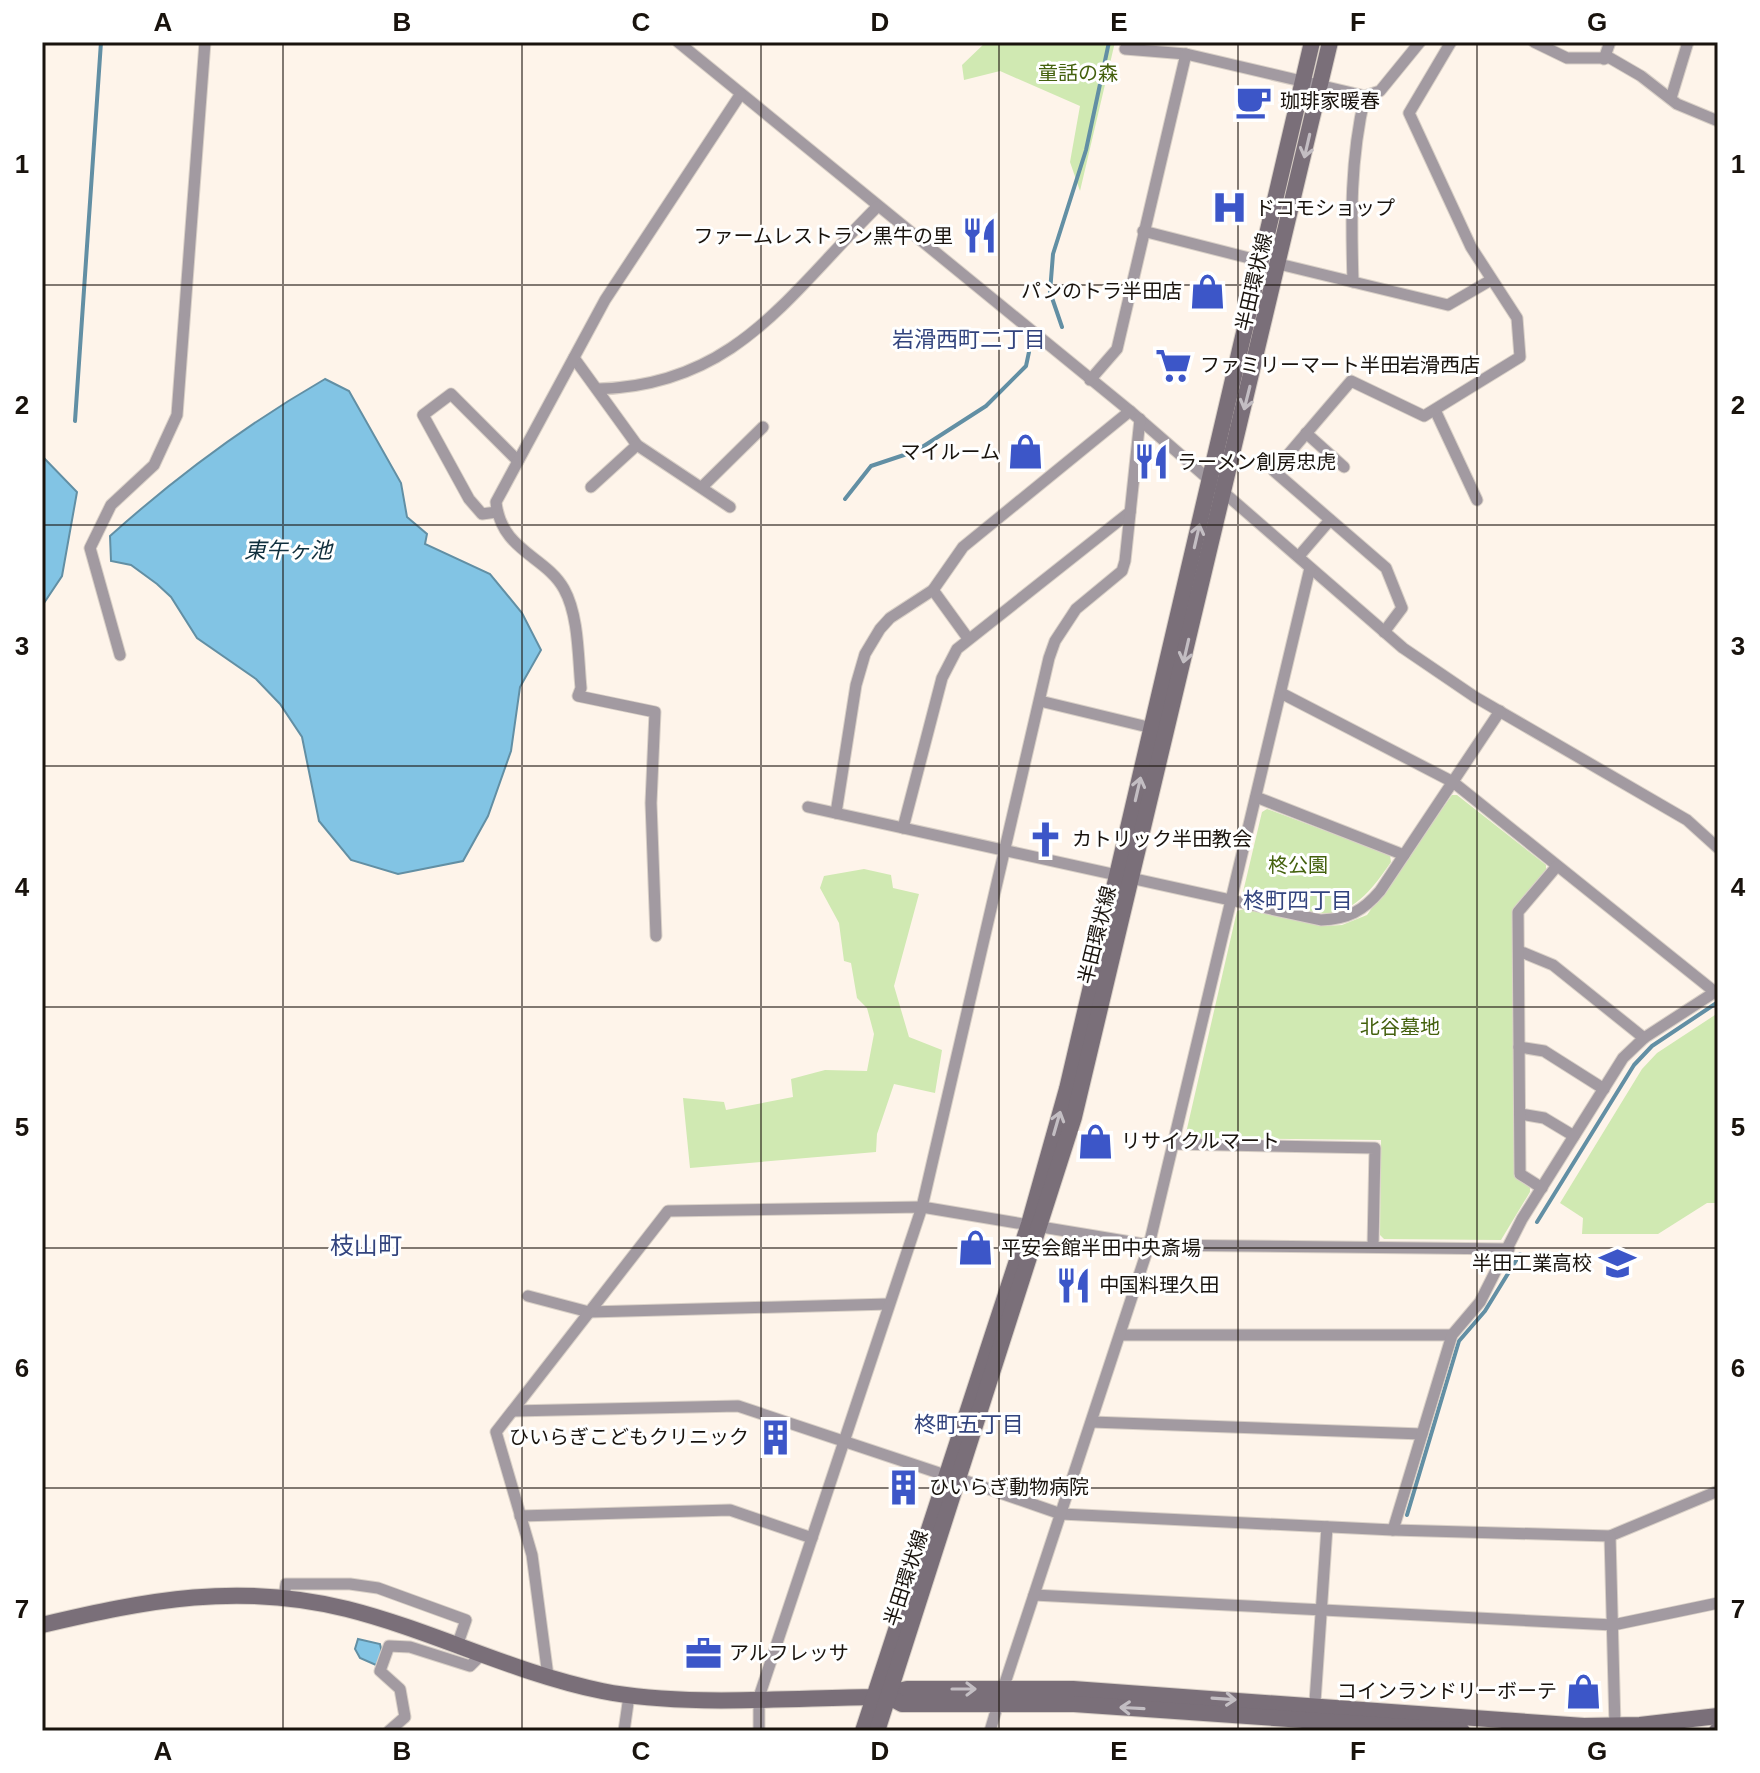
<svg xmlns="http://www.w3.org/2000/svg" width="1760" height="1773" viewBox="0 0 1760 1773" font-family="Helvetica,'Noto Sans JP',sans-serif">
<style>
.green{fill:#d0e9b2}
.water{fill:#82c4e4;stroke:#628fa4;stroke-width:2}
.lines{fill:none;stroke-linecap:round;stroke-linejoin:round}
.stream{stroke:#628fa4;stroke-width:4}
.street-casing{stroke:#d9d0c7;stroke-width:13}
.secondary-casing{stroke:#d9d0c7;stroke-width:18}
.street{stroke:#a29aa1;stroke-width:11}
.secondary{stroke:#7a6f79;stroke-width:16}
.oneway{stroke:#c3bec3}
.grid{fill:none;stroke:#19130d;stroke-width:2;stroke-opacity:0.55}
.labels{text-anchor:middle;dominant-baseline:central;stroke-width:6;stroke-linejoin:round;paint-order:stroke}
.park-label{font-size:20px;fill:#44610e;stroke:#fff}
.poi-label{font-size:20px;fill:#19130d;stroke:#fff;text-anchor:start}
.street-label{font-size:20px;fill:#19130d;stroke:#fff}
.neighbourhood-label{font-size:22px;fill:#33447e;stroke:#fff}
.water-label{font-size:22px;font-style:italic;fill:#102f3d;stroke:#fff}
.quarter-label{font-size:24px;fill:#33447e;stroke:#fff}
.neatline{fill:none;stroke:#19130d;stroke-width:3}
.grid-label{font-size:26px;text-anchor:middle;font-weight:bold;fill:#19130d}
</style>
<rect width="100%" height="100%" fill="#fef4ea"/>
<g class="green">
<polygon points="986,42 1115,42 1080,191 1070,162 1080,106 1000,71 964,80 962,65"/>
<polygon points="1452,795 1457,795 1546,865 1546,871 1514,910 1516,1178 1530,1186 1530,1192 1501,1240 1384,1239 1380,1235 1381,1140 1189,1138 1186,1133 1237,911 1244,909 1327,926 1342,925 1367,915"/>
<path d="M 1267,809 L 1390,855 L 1391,862 C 1342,935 1323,914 1247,897 L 1243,892 L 1262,812 Z"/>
<polygon points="864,869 891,875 893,888 919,894 894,986 909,1037 942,1050 935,1093 894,1084 877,1134 876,1152 690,1168 683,1098 724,1102 726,1110 793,1097 791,1079 825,1070 867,1071 874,1034 867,1008 857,998 851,963 844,961 839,923 820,888 824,876"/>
<polygon points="1718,1013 1718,1203 1707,1203 1658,1234 1582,1234 1583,1218 1560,1203 1642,1069 1657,1053"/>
</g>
<g class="water">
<path d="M 325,379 L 349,391 L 401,483 L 407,517 L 427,534 L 425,544 L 490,574 L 522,613 L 541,650 L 520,687 L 511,751 L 488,816 L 463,861 L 398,874 L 351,860 L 319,821 L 302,737 L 280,704 L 256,679 L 197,638 L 171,597 L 157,584 L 131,565 L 111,561 L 110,536 C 177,476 247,424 325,379 Z"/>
<polygon points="42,456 77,492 62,576 42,606"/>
<polygon points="358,1639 380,1644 383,1657 376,1665 360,1658 355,1649"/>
</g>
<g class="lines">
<g class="stream">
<polyline points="1062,327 1050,292 1053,254 1086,150 1109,42"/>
<polyline points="75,421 101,42"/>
<polyline points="845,499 871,466 916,451 986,406 1026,366 1029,352"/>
<polyline points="1537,1222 1634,1065 1652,1046 1718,1002"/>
<polyline points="1407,1515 1459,1341 1485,1311 1520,1254"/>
</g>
<defs>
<g id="street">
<polyline points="678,42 1130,411 1403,648 1475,697 1687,820 1718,848"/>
<polyline points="1534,42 1567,58 1610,58 1641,76 1677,104 1718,121"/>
<polyline points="1125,49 1186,54 1365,96 1380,91 1420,42"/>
<polyline points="1604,59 1610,42"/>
<polyline points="1671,98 1688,42"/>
<polyline points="1143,231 1261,261"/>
<polyline points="1279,264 1448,305 1491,280"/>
<path d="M 1353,282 C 1351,218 1350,159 1365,96"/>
<polyline points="574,358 637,445 730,507"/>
<polyline points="1090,380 1117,349 1186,54"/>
<path d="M 597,389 C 735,386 788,295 877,207"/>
<polyline points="1435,410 1477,500"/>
<polyline points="1306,433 1344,467"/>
<polyline points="591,487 637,445"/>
<polyline points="702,487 763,427"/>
<polyline points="497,512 482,514 469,499 423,415 451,394 518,461"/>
<polyline points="1299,556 1330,520"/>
<polyline points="933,590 967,637"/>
<polyline points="1384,632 1402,608 1386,568 1274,471 1351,381 1424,416 1520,357 1517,318 1471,247 1409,113 1451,42"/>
<polyline points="120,655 90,548 111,505 154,465 177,415 205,42"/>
<polyline points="1281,693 1453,782 1715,992"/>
<polyline points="1040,701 1152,728"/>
<polyline points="1256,797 1404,855"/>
<path d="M 808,807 L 1321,920 C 1348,919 1363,911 1380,891 L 1500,711"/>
<polyline points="836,813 856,685 865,654 880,629 890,618 933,590 963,547 1130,411"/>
<polyline points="903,828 942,678 957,649 1130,512"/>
<path d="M 656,936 L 651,803 L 655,712 L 578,696 L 581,688 C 578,658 579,616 564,589 C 546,556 501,551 496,502 L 605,300 L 740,95"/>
<polyline points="1519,951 1553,965 1644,1038"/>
<polyline points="1519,1047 1544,1051 1604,1089"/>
<polyline points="1520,1114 1544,1118 1574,1136"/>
<polyline points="1174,1144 1375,1148 1373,1246"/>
<polyline points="1542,1188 1520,1174 1518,912 1557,866"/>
<polyline points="528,1296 589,1312 889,1304"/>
<polyline points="1121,1335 1452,1335"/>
<polyline points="513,1411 738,1406 945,1475"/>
<polyline points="1092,1422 1422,1434"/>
<polyline points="960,1479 1061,1514 1393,1530 1610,1536 1718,1491"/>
<polyline points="520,1516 730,1510 812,1538"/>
<polyline points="1393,1530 1452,1335 1480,1302 1522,1219 1623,1058 1644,1038 1718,990"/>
<polyline points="1610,1536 1615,1726"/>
<polyline points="1034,1595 1613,1625 1718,1603"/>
<polyline points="284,1597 286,1584 350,1584 378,1588 466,1620 457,1646"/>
<polyline points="548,1676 532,1555 496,1432 668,1211 922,1207 1149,1245 1509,1249"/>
<polyline points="1003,1689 1149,1245 1310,568"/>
<polyline points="389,1731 405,1717 400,1689 380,1671 389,1646 410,1647 470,1666 482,1654"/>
<polyline points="624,1731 629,1696"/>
<polyline points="759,1731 759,1697 922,1207 1049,658 1055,641 1076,609 1122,571 1125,561 1140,419"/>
<polyline points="990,1731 998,1704"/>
<polyline points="1313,1731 1327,1527"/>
</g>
<g id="secondary">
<path d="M 42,1625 C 148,1600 239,1582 347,1609 C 434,1631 514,1673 602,1691 C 682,1707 790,1698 874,1697 L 907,1689 L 1073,1689 L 1584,1726 L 1640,1725 L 1718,1716"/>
<polyline points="887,1696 902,1704 1074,1704 1462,1731"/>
<polyline points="863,1731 1029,1224 1067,1089 1312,42"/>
<polyline points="877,1731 1074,1117 1330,42"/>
<polyline points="1717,1731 1718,1731"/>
</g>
</defs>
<use href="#street" class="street-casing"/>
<use href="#secondary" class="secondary-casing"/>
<use href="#street" class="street"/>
<use href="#secondary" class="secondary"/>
</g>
<defs><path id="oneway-shaft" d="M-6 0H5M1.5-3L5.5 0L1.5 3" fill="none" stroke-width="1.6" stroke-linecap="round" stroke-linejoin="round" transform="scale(2)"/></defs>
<g class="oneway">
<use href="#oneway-shaft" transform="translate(1307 146) rotate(103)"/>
<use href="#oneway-shaft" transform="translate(1247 398) rotate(104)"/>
<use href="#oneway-shaft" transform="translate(1197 536) rotate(-77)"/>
<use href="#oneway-shaft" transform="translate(1186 651) rotate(103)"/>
<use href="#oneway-shaft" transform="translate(1138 789) rotate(-77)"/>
<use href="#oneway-shaft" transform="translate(1057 1123) rotate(-74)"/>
<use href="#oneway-shaft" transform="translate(964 1689)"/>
<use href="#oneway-shaft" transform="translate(1224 1699) rotate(4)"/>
<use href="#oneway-shaft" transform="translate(1132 1708) rotate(-177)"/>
</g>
<path class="grid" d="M 283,42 L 283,1731M 522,42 L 522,1731M 761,42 L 761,1731M 999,42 L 999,1731M 1238,42 L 1238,1731M 1477,42 L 1477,1731M 42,285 L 1718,285M 42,525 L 1718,525M 42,766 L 1718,766M 42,1007 L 1718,1007M 42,1248 L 1718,1248M 42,1488 L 1718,1488"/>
<defs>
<symbol id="cafe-bare" viewBox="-9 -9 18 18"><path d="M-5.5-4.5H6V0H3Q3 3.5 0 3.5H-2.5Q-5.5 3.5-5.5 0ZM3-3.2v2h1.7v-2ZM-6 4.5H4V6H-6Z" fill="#3c56c8" stroke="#fff" stroke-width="2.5" paint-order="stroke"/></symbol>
<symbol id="hospital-bare" viewBox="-9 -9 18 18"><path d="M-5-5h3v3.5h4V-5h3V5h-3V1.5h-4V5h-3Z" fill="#3c56c8" stroke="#fff" stroke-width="2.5" paint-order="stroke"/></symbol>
<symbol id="restaurant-bare" viewBox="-9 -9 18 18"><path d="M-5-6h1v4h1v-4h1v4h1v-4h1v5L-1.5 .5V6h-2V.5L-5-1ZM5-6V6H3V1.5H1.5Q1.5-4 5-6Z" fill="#3c56c8" stroke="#fff" stroke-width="2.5" paint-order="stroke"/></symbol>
<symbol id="shop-bare" viewBox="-9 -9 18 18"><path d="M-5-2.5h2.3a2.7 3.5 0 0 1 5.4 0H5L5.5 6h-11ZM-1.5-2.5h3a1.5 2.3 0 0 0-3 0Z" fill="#3c56c8" stroke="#fff" stroke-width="2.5" paint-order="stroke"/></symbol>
<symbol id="supermarket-bare" viewBox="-9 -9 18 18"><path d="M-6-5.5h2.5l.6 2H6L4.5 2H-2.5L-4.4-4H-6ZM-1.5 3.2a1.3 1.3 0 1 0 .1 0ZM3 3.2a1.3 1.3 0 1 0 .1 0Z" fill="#3c56c8" stroke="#fff" stroke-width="2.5" paint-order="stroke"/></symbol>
<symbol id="church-bare" viewBox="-9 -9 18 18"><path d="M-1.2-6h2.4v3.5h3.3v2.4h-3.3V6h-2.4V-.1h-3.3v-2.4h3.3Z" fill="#3c56c8" stroke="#fff" stroke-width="2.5" paint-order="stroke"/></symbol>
<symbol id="school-bare" viewBox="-9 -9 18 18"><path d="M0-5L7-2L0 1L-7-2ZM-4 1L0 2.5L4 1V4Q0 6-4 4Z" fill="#3c56c8" stroke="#fff" stroke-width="2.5" paint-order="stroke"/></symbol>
<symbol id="building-bare" viewBox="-9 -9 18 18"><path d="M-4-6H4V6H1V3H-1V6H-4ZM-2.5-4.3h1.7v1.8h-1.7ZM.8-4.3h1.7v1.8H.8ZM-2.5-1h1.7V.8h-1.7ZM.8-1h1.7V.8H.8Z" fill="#3c56c8" stroke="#fff" stroke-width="2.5" paint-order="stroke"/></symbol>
<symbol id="office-bare" viewBox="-9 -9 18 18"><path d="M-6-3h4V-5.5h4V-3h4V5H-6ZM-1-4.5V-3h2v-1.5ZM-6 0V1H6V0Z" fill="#3c56c8" stroke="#fff" stroke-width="2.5" paint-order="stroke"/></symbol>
</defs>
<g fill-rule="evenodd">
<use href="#cafe-bare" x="1228" y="76" width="51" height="51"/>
<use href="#hospital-bare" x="1204" y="182" width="51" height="51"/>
<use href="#restaurant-bare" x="954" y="210" width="51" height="51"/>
<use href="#shop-bare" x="1182" y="266" width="51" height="51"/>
<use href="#supermarket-bare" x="1148" y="340" width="51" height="51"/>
<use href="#shop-bare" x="1000" y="426" width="51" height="51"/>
<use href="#restaurant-bare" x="1126" y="436" width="51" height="51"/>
<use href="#church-bare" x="1020" y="814" width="51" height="51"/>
<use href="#shop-bare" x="1070" y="1116" width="51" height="51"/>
<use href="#shop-bare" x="950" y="1222" width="51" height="51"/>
<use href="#school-bare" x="1592" y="1238" width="51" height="51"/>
<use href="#restaurant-bare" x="1048" y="1260" width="51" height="51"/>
<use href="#building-bare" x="750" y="1412" width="51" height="51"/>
<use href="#building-bare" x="878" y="1462" width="51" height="51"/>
<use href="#office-bare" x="678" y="1628" width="51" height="51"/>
<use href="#shop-bare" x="1558" y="1666" width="51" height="51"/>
</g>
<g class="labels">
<g class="park-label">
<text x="1078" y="73">童話の森</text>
<text x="1298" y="865">柊公園</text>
<text x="1400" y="1027">北谷墓地</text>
</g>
<g class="poi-label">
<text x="1280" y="101">珈琲家暖春</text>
<text x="1255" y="208">ドコモショップ</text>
<text x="953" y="236" text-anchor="end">ファームレストラン黒牛の里</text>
<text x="1182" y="291" text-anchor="end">パンのトラ半田店</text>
<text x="1200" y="365">ファミリーマート半田岩滑西店</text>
<text x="1000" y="452" text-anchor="end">マイルーム</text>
<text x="1177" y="462">ラーメン創房忠虎</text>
<text x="1072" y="839">カトリック半田教会</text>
<text x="1121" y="1141">リサイクルマート</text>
<text x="1001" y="1248">平安会館半田中央斎場</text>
<text x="1592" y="1263" text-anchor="end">半田工業高校</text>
<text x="1099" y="1285">中国料理久田</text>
<text x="749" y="1437" text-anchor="end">ひいらぎこどもクリニック</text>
<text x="929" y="1487">ひいらぎ動物病院</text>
<text x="729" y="1653">アルフレッサ</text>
<text x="1557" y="1691" text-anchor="end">コインランドリーボーテ</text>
</g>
<g class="street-label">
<text transform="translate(1254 282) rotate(-77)">半田環状線</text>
<text transform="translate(1097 935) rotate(-76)">半田環状線</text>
<text transform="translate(906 1578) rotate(-72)">半田環状線</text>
</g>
<g class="neighbourhood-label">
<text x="969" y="339">岩滑西町二丁目</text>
<text x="1298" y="900">柊町四丁目</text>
<text x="969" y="1424">柊町五丁目</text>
</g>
<g class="water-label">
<text x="288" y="550">東午ヶ池</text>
</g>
<g class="quarter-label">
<text x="366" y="1245">枝山町</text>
</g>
</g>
<rect width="1760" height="1773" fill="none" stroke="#ffffff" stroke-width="88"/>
<rect x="44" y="44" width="1672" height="1685" class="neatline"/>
<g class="grid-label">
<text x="163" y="31">A</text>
<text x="402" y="31">B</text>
<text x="641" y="31">C</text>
<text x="880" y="31">D</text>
<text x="1119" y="31">E</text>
<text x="1358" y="31">F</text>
<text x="1597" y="31">G</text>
<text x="22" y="173">1</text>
<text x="1738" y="173">1</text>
<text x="22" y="414">2</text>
<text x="1738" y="414">2</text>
<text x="22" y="655">3</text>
<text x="1738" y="655">3</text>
<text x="22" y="896">4</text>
<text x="1738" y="896">4</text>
<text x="22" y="1136">5</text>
<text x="1738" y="1136">5</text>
<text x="22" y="1377">6</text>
<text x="1738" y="1377">6</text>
<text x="22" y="1618">7</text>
<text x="1738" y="1618">7</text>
<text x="163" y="1760">A</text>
<text x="402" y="1760">B</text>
<text x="641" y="1760">C</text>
<text x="880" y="1760">D</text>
<text x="1119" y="1760">E</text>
<text x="1358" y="1760">F</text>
<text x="1597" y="1760">G</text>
</g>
</svg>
